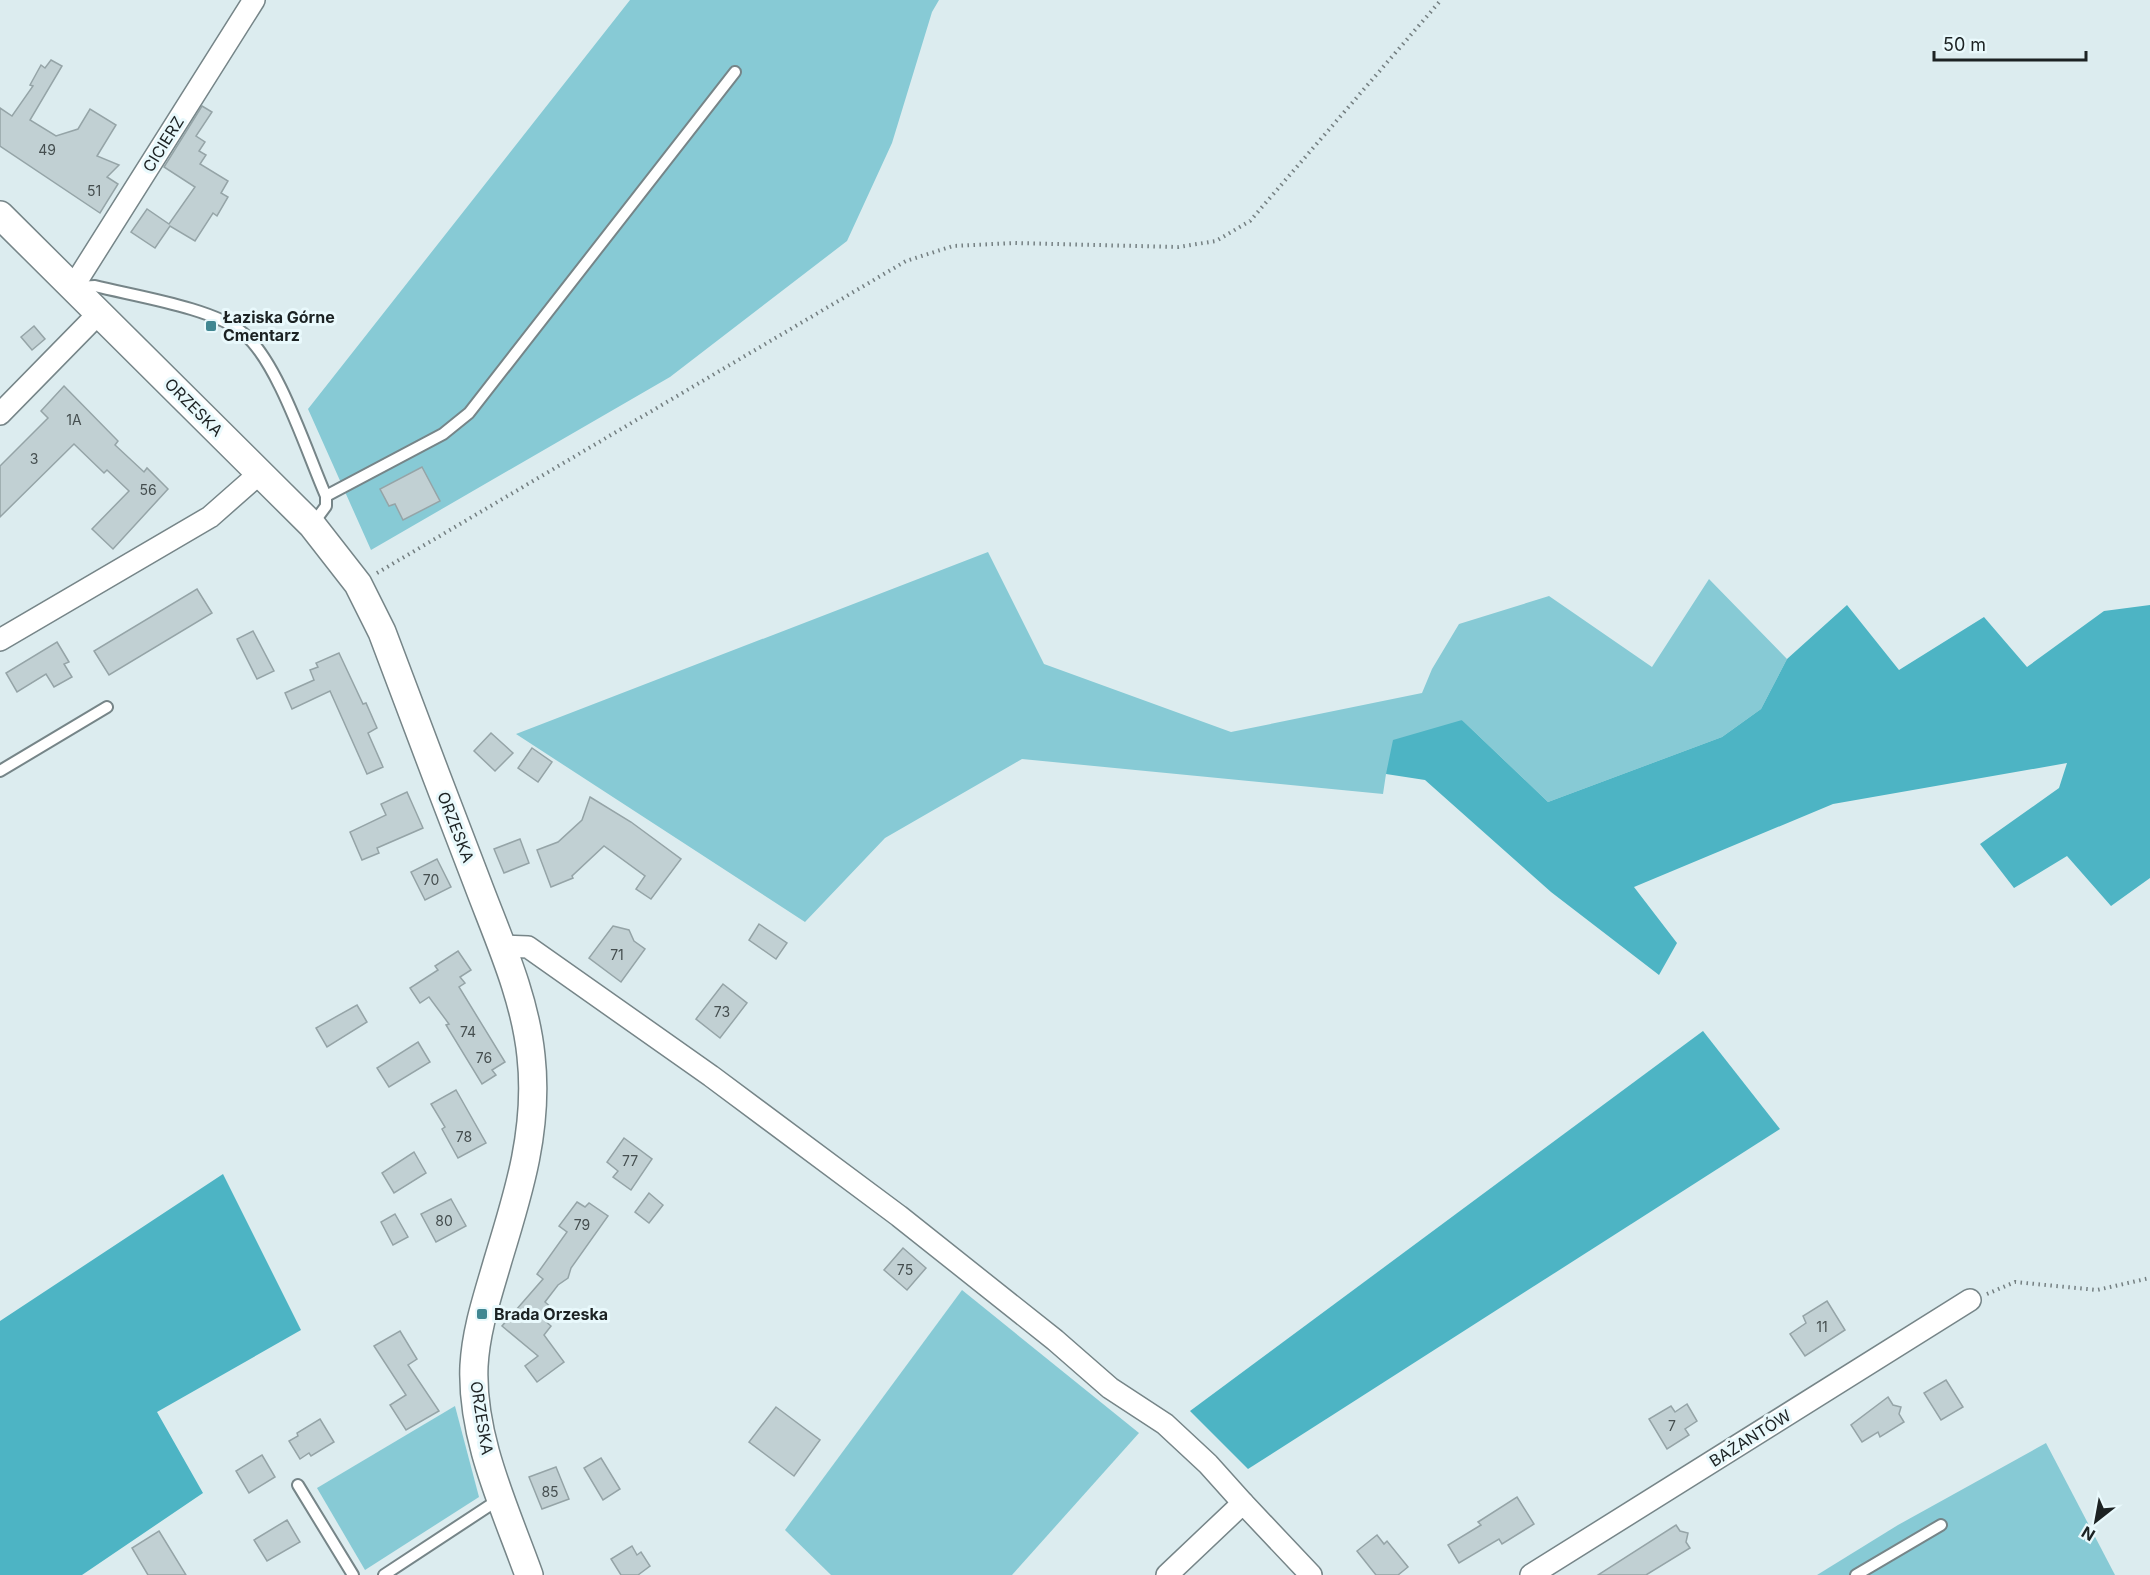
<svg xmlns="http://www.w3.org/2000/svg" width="2150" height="1575" viewBox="0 0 2150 1575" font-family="Inter,sans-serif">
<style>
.green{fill:#87cad5}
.forest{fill:#4db4c4}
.building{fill:#c1d0d3;stroke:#95a4a7;stroke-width:1.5}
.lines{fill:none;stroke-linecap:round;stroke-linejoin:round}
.service-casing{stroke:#768588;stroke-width:14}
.minor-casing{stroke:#768588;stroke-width:24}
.tertiary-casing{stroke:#768588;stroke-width:30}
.path{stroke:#747f81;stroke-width:4;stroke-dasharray:1.5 4.5;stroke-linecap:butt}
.service{stroke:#fff;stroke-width:10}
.minor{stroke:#fff;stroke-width:21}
.tertiary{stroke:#fff;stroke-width:27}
.poi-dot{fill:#418792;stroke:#e9f9fc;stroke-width:2}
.labels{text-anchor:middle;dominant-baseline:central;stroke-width:6;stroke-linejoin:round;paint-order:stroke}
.number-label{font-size:14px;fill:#454e4f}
.street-label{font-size:16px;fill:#1c2223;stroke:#e9f9fc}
.poi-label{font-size:16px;font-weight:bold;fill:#1c2223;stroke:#e9f9fc;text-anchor:start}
</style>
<rect width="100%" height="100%" fill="#dcecef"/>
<g class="green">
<polygon points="630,0 939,0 932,12 892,143 847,241 670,377 371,550 308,409"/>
<polygon points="988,552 1044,664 1231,732 1422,693 1432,669 1459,624 1549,596 1652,667 1709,579 1787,659 1761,709 1722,737 1548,802 1462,720 1386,774 1383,794 1022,759 885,838 805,922 516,734"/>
<polygon points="962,1290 1139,1433 1012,1575 831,1575 785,1530"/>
<polygon points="455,1406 479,1497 365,1570 317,1488"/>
<polygon points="2046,1443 2115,1575 1817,1575 1898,1525"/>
</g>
<g class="forest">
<polygon points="1847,605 1899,670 1984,617 2027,667 2104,611 2150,605 2150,878 2111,906 2067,856 2014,888 1980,844 2059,788 2067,763 1833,804 1634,887 1677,943 1659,975 1551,892 1425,780 1386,774 1393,740 1462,720 1548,802 1722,737 1761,709 1787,659"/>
<polygon points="1703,1031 1780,1129 1248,1469 1190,1411"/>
<polygon points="223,1174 301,1330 157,1412 203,1493 82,1575 0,1575 0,1321"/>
</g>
<g class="building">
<polygon points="51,60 62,66 30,120 56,136 78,129 90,109 116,125 97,156 119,165 107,177 118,184 100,213 0,146 0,108 12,116 33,86 30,85 41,65 45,68"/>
<polygon points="202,106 212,112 196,136 205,142 199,151 206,155 200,164 228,181 221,193 228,197 217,216 213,213 195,241 170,226 155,248 131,232 147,209 169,224 195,187 164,167"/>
<polygon points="34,326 45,339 32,350 21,337"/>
<polygon points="64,386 118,441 115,445 144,472 147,468 168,489 113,549 92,529 129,491 107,470 104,473 74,444 0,517 0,466 48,418 41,411"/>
<polygon points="422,467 440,501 403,520 395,504 389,506 380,489"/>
<polygon points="197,589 212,613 109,675 94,651"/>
<polygon points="253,631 274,671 257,679 237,639"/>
<polygon points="57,642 69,662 64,664 72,677 54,687 46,674 17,692 6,673"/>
<polygon points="339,653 363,704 366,703 377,728 368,733 383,767 367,774 330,691 292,709 285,693 314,680 310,670 318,667 316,663"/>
<polygon points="491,733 513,753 495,771 474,751"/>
<polygon points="532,748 552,762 538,782 518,768"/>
<polygon points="407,792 423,828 377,848 379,853 362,860 350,832 386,815 381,804"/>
<polygon points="590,797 631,822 681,859 651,899 636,889 645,876 604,846 572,876 573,878 551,887 537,850 558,842 582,820"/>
<polygon points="520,839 529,863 504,873 494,849"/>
<polygon points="437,859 451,887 425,900 411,872"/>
<polygon points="759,924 787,943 776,959 749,940"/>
<polygon points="613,926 629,930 634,941 645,949 621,982 589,958"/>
<polygon points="458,951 471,970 460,977 465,983 459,987 505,1062 492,1070 496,1075 482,1084 446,1025 449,1024 429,997 420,1003 410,988 438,970 435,966"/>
<polygon points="723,984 747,1003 720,1038 696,1019"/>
<polygon points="357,1005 367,1022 327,1047 316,1028"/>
<polygon points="418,1042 430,1062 389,1087 377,1068"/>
<polygon points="456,1090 486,1143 458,1158 442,1129 445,1127 431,1104"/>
<polygon points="624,1138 652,1159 631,1190 613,1177 618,1171 607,1162"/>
<polygon points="414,1152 426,1173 394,1193 382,1173"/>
<polygon points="649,1193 663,1205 649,1223 635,1212"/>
<polygon points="451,1199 466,1226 436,1242 421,1214"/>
<polygon points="577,1202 585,1207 589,1203 608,1216 571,1268 568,1278 558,1285 545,1302 554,1310 544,1320 551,1326 544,1335 564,1362 537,1382 525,1366 538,1356 502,1326 543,1279 537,1274 567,1232 559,1226"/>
<polygon points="395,1214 408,1237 393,1245 381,1222"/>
<polygon points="903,1248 926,1268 907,1290 884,1270"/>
<polygon points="1827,1301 1845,1330 1805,1356 1790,1334 1806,1323 1803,1316"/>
<polygon points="400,1331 417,1359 408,1365 439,1411 406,1430 390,1405 406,1395 374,1346"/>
<polygon points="1946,1380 1963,1407 1941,1420 1924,1393"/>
<polygon points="1888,1397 1893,1405 1901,1407 1899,1414 1904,1422 1880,1437 1878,1432 1862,1442 1851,1425"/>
<polygon points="1687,1404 1697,1421 1685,1429 1689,1435 1667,1449 1649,1419 1671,1406 1675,1412"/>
<polygon points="776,1407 820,1440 794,1476 749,1442"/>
<polygon points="320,1419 334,1442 311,1456 309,1453 300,1459 289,1441 298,1436 297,1433"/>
<polygon points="262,1455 275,1477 249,1493 236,1471"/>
<polygon points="601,1458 620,1489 603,1500 584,1468"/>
<polygon points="556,1467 569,1499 542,1509 529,1477"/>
<polygon points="1517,1497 1534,1524 1502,1544 1499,1539 1459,1563 1448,1545 1481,1525 1478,1522"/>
<polygon points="287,1520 300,1542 267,1561 254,1540"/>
<polygon points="1676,1525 1680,1531 1688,1533 1686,1542 1690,1548 1646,1575 1598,1575"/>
<polygon points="159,1531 186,1575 148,1575 132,1548"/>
<polygon points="1377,1535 1384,1544 1387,1541 1408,1567 1398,1575 1376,1575 1357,1551"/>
<polygon points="632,1546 637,1555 641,1552 650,1566 638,1575 621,1575 611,1559"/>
</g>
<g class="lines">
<defs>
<g id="service">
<path d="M 77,287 L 95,286 C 134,296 214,308 243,333 C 278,361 307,453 326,496 L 326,506 L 312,525"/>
<polyline points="326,496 443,434 469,413 735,72"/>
<polyline points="0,771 107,707"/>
<polyline points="298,1485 353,1575"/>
<polyline points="384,1575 501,1498"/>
<polyline points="1856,1575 1941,1525"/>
</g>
<g id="minor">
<polyline points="73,287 254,0"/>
<polyline points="0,414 99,313"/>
<polyline points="0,640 210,517 260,473"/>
<polyline points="501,946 528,947 711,1076 899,1216 1055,1340 1110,1388 1165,1424 1208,1464 1243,1503"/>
<polyline points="1167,1575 1243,1503 1311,1575"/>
<polyline points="1531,1575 1970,1300"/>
</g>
<path id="tertiary" d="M 0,215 L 312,525 L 358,584 L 382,632 C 413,715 445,799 477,882 C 498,938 525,996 531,1056 C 539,1128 519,1192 498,1260 C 488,1295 476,1329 474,1366 C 471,1438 505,1508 529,1575"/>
</defs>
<use href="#service" class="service-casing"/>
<use href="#minor" class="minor-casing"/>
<use href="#tertiary" class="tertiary-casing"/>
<g class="path">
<polyline points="377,573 906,261 953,246 1014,243 1178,247 1216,241 1250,221 1441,0"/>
<polyline points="1987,1294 2015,1282 2097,1290 2150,1278"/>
</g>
<use href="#service" class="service"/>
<use href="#minor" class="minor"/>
<use href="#tertiary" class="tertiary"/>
</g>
<g class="poi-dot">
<rect x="205" y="320" width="12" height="12" rx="3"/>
<rect x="476" y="1308" width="12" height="12" rx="3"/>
</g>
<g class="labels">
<g class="number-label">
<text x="47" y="149">49</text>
<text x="94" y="190">51</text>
<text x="74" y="419">1A</text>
<text x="34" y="458">3</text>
<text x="148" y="489">56</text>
<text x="431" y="879">70</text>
<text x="617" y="954">71</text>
<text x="722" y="1011">73</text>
<text x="468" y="1031">74</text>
<text x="484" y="1057">76</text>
<text x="464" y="1136">78</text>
<text x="630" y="1160">77</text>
<text x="444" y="1220">80</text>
<text x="582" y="1224">79</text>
<text x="905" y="1269">75</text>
<text x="1822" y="1326">11</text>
<text x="1672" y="1425">7</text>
<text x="550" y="1491">85</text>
</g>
<g class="street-label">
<text transform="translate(163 144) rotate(-58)">CICIERZ</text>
<text transform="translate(194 407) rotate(45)">ORZESKA</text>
<text transform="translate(456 827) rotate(69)">ORZESKA</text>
<text transform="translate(482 1418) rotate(81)">ORZESKA</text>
<text transform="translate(1750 1438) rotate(-32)">BAŻANTÓW</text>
</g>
<g class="poi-label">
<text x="223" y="317">Łaziska Górne<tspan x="223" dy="18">Cmentarz</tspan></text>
<text x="494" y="1314">Brada Orzeska</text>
</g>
</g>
<g transform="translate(2096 1521) rotate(211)" stroke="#e9f9fc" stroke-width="4.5" paint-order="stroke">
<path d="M0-4.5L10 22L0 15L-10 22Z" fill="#1c2223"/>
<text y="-9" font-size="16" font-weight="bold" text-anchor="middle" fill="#1c2223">N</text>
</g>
<path d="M1934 51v9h152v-9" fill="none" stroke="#1c2223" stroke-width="3"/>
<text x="1943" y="51" font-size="18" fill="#1c2223" stroke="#e9f9fc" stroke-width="4.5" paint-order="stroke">50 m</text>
</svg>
